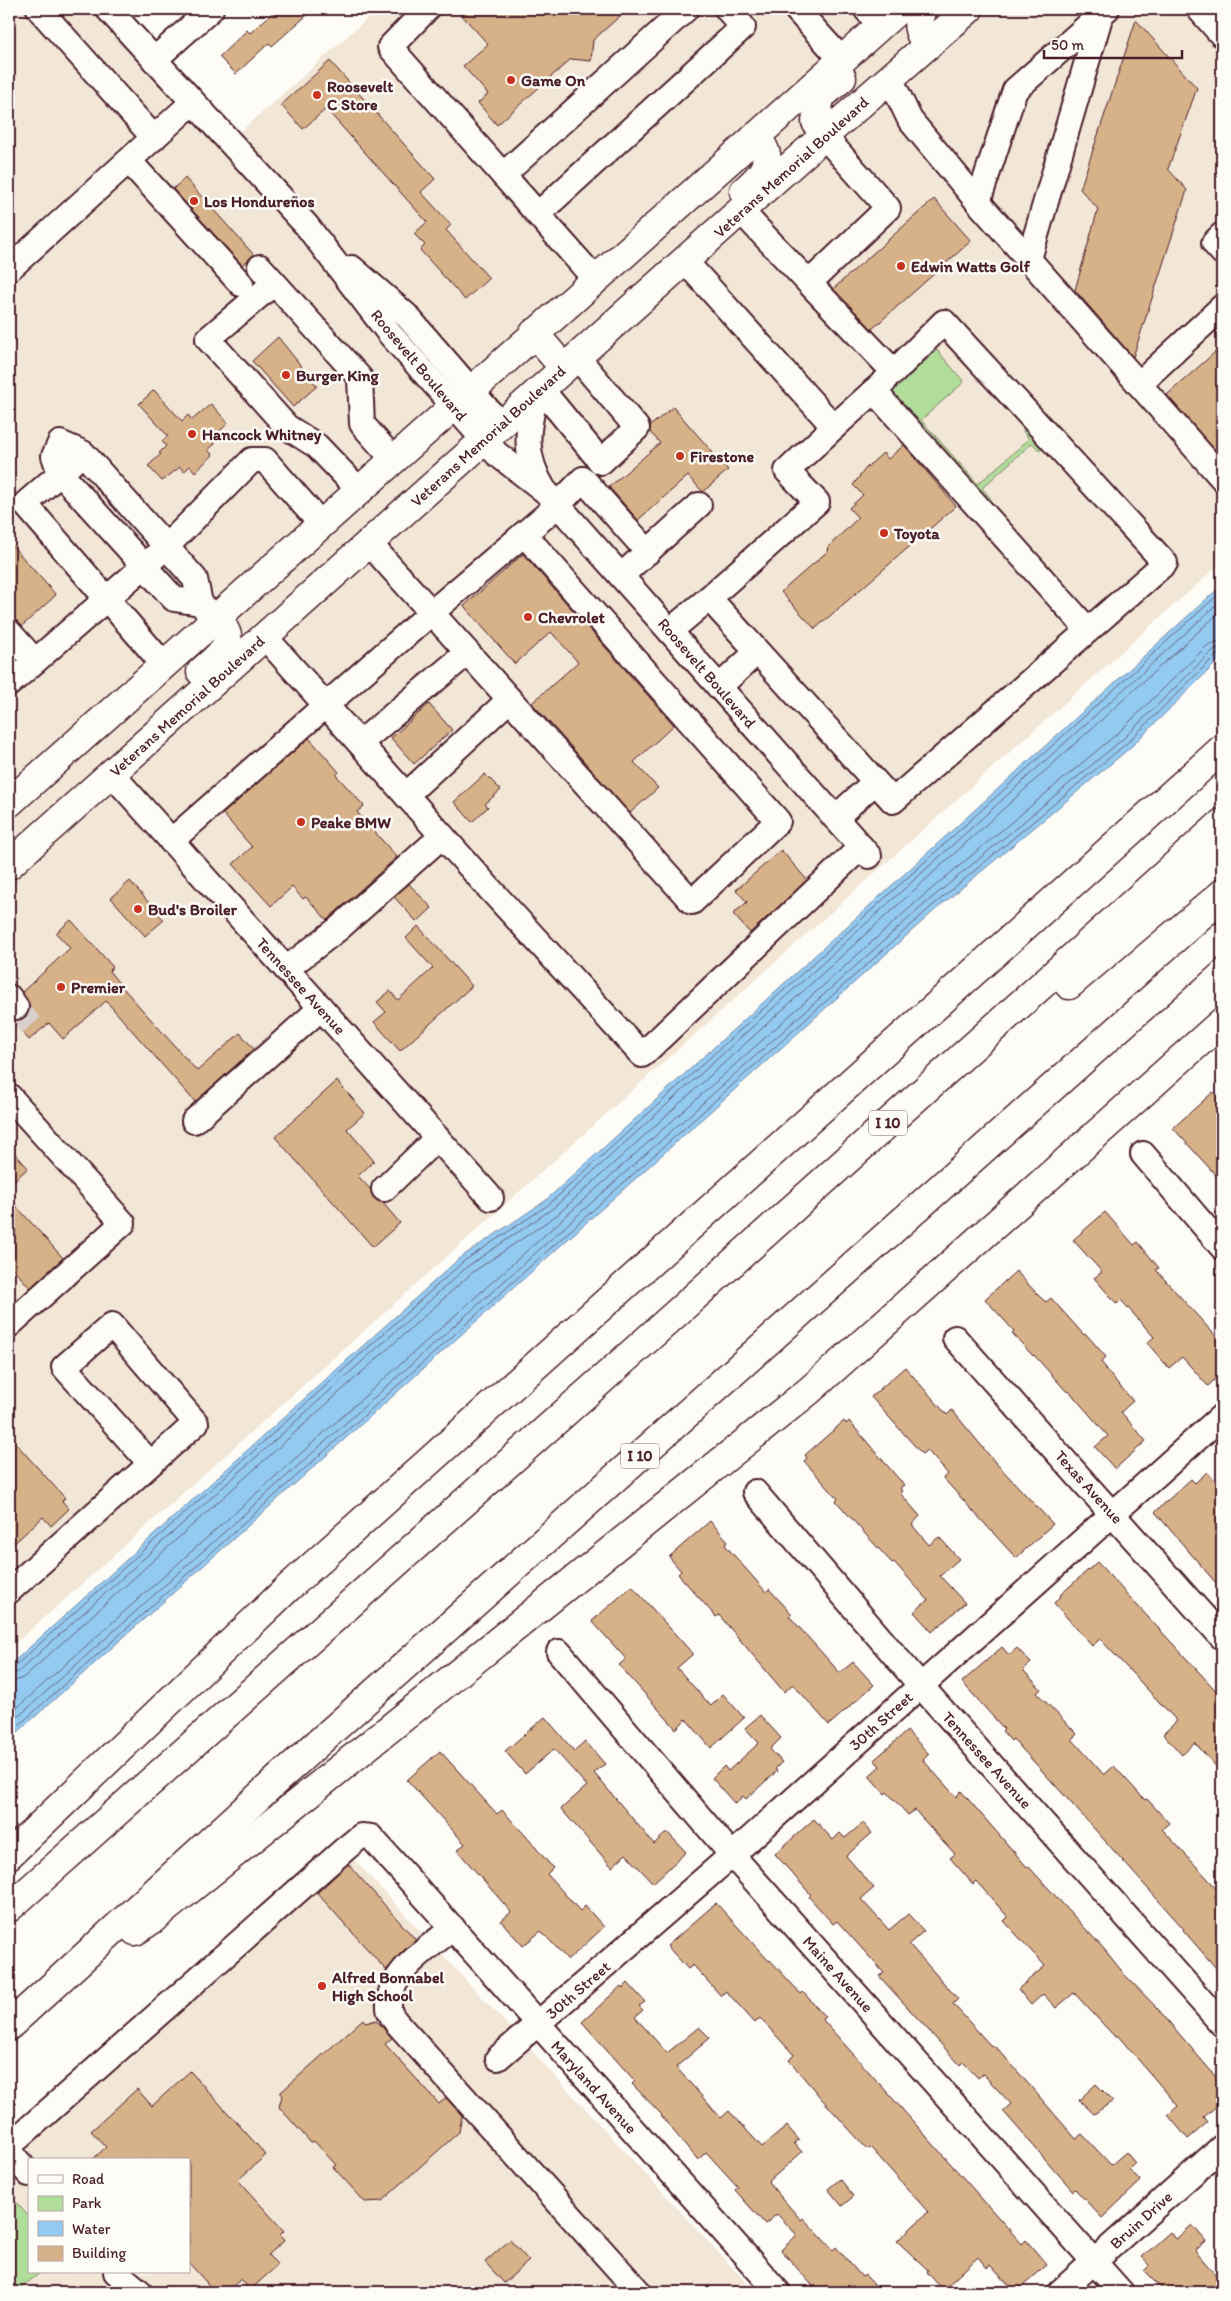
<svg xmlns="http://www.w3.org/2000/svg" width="1231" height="2301" viewBox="0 0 1231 2301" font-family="Itim,sans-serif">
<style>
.built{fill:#f2e6d6;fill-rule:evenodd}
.green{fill:#b1dd9b;stroke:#7e7e63}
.water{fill:#93caf1;stroke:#7686a2}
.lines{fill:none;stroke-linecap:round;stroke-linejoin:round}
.shore{stroke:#67637a;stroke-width:1}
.building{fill:#d7b188;stroke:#4a1f2b}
.minor-tunnel{stroke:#d9d0ce;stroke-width:24;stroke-dasharray:24 12;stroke-linecap:butt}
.minor-casing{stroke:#4a1f2b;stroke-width:28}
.major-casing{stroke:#4a1f2b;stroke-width:31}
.highway-casing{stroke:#4a1f2b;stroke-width:31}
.minor{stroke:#fdfcf7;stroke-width:24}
.major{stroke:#fdfcf7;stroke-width:28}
.highway{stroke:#fdfcf7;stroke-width:28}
.poi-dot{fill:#c8321e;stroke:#fdfcf7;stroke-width:2}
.labels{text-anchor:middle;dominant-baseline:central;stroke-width:5;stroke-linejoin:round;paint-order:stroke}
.shield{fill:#fdfcf7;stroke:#806168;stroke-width:1}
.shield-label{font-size:15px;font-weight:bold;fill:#4a1f2b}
.poi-label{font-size:16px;font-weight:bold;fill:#4a1f2b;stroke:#fdfcf7;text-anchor:start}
.street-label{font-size:16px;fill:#4a1f2b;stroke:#fdfcf7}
</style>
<rect width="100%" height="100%" fill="#fdfcf7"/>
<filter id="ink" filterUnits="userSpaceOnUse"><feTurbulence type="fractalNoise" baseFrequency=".02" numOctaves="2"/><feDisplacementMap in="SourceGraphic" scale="10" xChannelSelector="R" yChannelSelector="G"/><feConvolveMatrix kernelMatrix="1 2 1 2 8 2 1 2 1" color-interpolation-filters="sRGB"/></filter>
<g filter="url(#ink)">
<g class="built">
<polygon points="9,9 89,9 220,150 378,9 1222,9 1222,562 9,1649"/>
<path d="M 336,1840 L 755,2292 L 9,2292 L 9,2132 ZM 29,2160 L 189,2160 L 189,2272 L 29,2272 Z"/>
</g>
<g class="green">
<polygon points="937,350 964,382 921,420 978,484 1029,439 1023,431 1027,428 1043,448 1040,451 1032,443 982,488 991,499 988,502 891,393"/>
<polygon points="15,2201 29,2217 29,2272 41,2272 22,2287 23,2289 19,2292 9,2292 9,2207"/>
</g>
<polygon class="water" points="1222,585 1222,657 1131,747 934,911 9,1740 9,1666 461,1257 545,1201"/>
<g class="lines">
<g class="shore">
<polyline points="9,1669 14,1667 464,1261 548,1205 1222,591"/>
<polyline points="9,1675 18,1672 468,1266 552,1209 1222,600"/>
<polyline points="9,1683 23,1678 473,1272 557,1215 1222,610"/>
<polyline points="9,1715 922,897 1118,733 1208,645 1222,640"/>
<polyline points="9,1725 927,902 1123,739 1207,656 1215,649 1222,647"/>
<polyline points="9,1734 931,907 1127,743 1211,660 1218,654 1222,654"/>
</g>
</g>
<g class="building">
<polygon points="277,9 314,9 272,46 269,43 236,74 219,57 247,30 250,33"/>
<polygon points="456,9 628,9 593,40 591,61 571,59 497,125 478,103 488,94 463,66 488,44"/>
<polygon points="1136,20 1197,88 1168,169 1187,190 1133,357 1075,290 1098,209 1080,189"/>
<polygon points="330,61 435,179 421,192 451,225 446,230 489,278 465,300 420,250 425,245 414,234 427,222 326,109 303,129 281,105"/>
<polygon points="185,178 254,255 242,265 173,189"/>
<polygon points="934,199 971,241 872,329 833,289"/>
<polygon points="278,337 317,386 293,407 252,361"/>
<polygon points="1222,346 1222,458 1167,395"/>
<polygon points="154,390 182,421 188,415 192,420 211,404 228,423 211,440 215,444 208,450 213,455 195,472 190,466 184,472 180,467 162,481 148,466 161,454 159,453 166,446 162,441 168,436 139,404"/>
<polygon points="673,407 728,470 703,492 688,476 638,520 609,487 660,443 650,432 650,426"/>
<polygon points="904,445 956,506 815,629 781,592 829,550 827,548 858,518 849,508 863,495 853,485 866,468 883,453 888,459"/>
<polygon points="9,542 56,595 22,626 14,619 9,619"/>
<polygon points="523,554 674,725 634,762 658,788 630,813 532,703 578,662 551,632 515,664 464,606"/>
<polygon points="429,704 452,730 414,764 391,738"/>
<polygon points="309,738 339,772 336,775 364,806 357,812 397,857 327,920 306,897 303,899 292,887 271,906 233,864 252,847 223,814"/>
<polygon points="485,774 501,790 485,804 488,807 472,822 454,802"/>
<polygon points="781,850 807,880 750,933 733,914 747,902 736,890"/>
<polygon points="130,881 164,920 145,936 111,898"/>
<polygon points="409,884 432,908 417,922 394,897"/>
<polygon points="71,920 113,967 109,971 122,987 197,1071 240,1033 254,1049 195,1102 106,1001 63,1039 49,1023 29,1040 9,1018 17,1021 24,1018 30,1006 22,992 70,948 56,933"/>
<polygon points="418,926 472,986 400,1051 374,1022 386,1012 377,1002 390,991 398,1000 433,968 406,938"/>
<polygon points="337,1081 365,1113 347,1129 374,1161 358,1176 371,1190 374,1198 382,1202 400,1223 373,1247 275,1137"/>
<polygon points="1213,1092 1222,1102 1222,1182 1173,1128"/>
<polygon points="9,1147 28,1168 9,1185"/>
<polygon points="9,1198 63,1258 30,1288 9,1264"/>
<polygon points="1105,1212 1134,1245 1138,1242 1159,1268 1156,1270 1222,1343 1222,1373 1208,1386 1182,1357 1169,1368 1147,1343 1154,1337 1121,1300 1117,1304 1094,1278 1102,1272 1073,1240"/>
<polygon points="1016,1271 1040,1297 1046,1302 1051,1298 1084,1335 1086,1334 1106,1357 1101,1362 1106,1368 1105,1369 1133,1401 1121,1412 1146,1441 1115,1469 1095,1447 1108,1436 1069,1391 1067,1392 1034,1355 1033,1356 1012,1333 1014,1331 985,1299"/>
<polygon points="905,1367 947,1415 952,1410 994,1461 1053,1524 1016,1558 943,1478 948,1474 927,1450 922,1454 871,1397"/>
<polygon points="844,1421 846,1424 849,1421 904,1485 900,1488 902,1491 900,1493 920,1516 912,1525 929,1545 939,1537 959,1559 940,1576 965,1603 932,1632 914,1612 928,1600 894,1562 892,1563 867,1536 836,1501 838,1499 804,1461 807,1458 805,1455"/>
<polygon points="9,1436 65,1498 62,1501 69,1509 51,1526 43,1517 9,1548"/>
<polygon points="1207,1472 1222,1489 1222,1590 1155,1512 1191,1479 1195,1483"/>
<polygon points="710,1521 728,1541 725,1545 766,1592 769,1589 792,1614 789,1616 840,1673 853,1662 874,1685 829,1725 793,1684 784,1692 719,1615 716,1617 678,1574 681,1571 669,1557"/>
<polygon points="1097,1562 1222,1697 1222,1773 1195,1743 1182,1755 1163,1734 1177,1721 1100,1639 1092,1646 1054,1603 1061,1596 1060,1595"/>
<polygon points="632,1586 693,1654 677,1668 711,1706 723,1694 744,1718 711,1748 686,1719 676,1729 619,1665 626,1659 592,1621"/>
<polygon points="1002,1647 1009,1655 1017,1648 1031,1663 1023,1670 1041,1689 1037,1693 1077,1734 1072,1739 1104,1775 1114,1766 1145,1800 1147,1799 1169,1823 1162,1829 1219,1891 1214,1897 1222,1906 1222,1975 1183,1930 1184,1929 1055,1785 1013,1739 1011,1741 1002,1731 1004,1729 962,1682"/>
<polygon points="760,1715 781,1738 770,1749 782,1762 775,1769 777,1771 746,1799 743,1796 735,1804 712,1778 724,1766 728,1771 759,1743 745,1728"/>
<polygon points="545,1717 574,1751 585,1741 605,1764 594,1773 654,1844 667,1832 686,1852 653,1883 626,1854 612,1867 561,1809 587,1786 554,1749 525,1774 505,1751"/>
<polygon points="907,1731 929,1754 923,1760 956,1797 961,1791 1027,1867 1028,1866 1104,1949 1125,1975 1158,2009 1222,2084 1222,2092 1215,2098 1220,2103 1204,2117 1208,2122 1188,2139 1168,2115 1178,2106 1118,2036 1116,2038 1074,1993 1056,2008 1043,1994 1031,2005 1018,1989 1045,1966 1004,1921 1008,1917 976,1881 973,1884 950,1858 955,1854 920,1816 915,1810 908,1815 887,1792 885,1794 869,1776 880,1766 874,1760"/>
<polygon points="440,1751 497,1814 502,1810 525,1835 553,1868 547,1874 580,1911 585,1906 604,1927 568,1960 541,1931 523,1946 501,1921 511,1912 457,1850 465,1844 407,1780"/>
<polygon points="814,1819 833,1840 840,1833 845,1838 863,1823 872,1833 846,1856 874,1888 861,1899 889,1930 908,1914 924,1931 909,1944 958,1999 953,2004 991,2046 992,2045 999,2050 1076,2139 1082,2134 1111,2165 1126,2152 1135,2163 1129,2169 1141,2181 1102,2218 1075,2189 1073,2191 1003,2111 1011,2104 983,2074 978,2078 963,2062 960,2065 879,1976 884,1973 837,1921 833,1924 809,1897 811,1895 775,1854"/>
<polygon points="348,1864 416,1940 386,1970 317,1893"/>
<polygon points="716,1903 769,1961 770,1960 801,1994 803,1992 825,2017 822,2019 1022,2244 1026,2240 1047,2265 1016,2292 990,2265 987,2268 978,2257 943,2290 927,2272 928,2270 897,2241 928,2212 870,2147 867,2149 820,2097 789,2060 794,2055 760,2018 755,2023 726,1991 721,1996 693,1965 688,1969 667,1946"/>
<polygon points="628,1983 645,2002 639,2006 643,2010 635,2017 667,2053 699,2027 710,2038 676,2067 721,2118 729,2111 762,2147 787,2126 799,2140 794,2143 802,2152 768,2182 801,2220 803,2218 833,2250 836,2247 862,2277 865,2275 881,2292 818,2292 781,2250 797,2235 777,2214 765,2224 735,2190 738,2187 706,2152 698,2160 661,2116 662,2115 632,2084 635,2081 582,2022 621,1986 623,1988"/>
<polygon points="363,2019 366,2023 376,2020 392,2038 385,2044 439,2104 446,2098 462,2115 459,2132 382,2201 365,2202 333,2167 336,2165 314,2141 311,2143 279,2107 282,2096 280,2093"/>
<polygon points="190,2071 266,2155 238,2180 284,2231 280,2235 284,2241 268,2255 278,2265 250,2290 241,2279 226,2292 215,2292 189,2263 189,2160 92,2160 106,2147 91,2131 137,2089 152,2106"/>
<polygon points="1096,2084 1113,2101 1094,2114 1079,2100"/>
<polygon points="840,2179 854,2196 842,2206 828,2189"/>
<polygon points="1192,2225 1206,2241 1195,2251 1222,2282 1211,2292 1165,2292 1144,2271 1150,2265 1142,2257 1170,2232 1176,2239"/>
<polygon points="510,2240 529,2261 504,2283 485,2262"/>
</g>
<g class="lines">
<polyline class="minor-tunnel" points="16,1007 37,1033"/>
<defs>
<g id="minor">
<polyline points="39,9 154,138"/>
<polyline points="108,9 307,226 389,333 484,440 497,454 545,491 558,505 869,856"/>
<polyline points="427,9 390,47 595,279"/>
<polyline points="796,9 842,60"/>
<polyline points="866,9 880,25"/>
<polyline points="1199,9 1222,35"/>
<polyline points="154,60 211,9"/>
<polyline points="890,78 910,120 978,202 1015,90 1107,9"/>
<polyline points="129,161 241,284"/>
<polyline points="503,175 686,9"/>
<polyline points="978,202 1222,478"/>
<polyline points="741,211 809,283 888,208 824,136"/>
<polyline points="538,214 743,27 727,9"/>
<polyline points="1222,235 1214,243 1222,252"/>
<polyline points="1029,259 1101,14"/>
<polyline points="685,261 834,427 787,471 817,502 709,598 893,801 1165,563 944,322 894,372 809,283"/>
<polyline points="260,267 360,378 362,424 393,459"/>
<polyline points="352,268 406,315 501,425"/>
<polyline points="9,269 192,103"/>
<polyline points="274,283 208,339 287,427 317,446 359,490"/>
<polyline points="1139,384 1222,307"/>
<polyline points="541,389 601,462 637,428 577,357"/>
<polyline points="874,391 1088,630"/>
<path d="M 537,393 C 526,430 523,455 544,490"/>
<polyline points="834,427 884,382"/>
<polyline points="72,463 25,504 164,665"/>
<polyline points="369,543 692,902 778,821 524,534"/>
<polyline points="621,576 699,505"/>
<polyline points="200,603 174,599 60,473 54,456 60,443 83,453 195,579 200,603 215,619"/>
<polyline points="670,631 709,598"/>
<polyline points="9,632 35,661"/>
<polyline points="265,637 487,886 642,1055 861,847"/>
<polyline points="9,684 166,547 252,460 265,460 321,524"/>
<polyline points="719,687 757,652"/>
<polyline points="360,743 467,653"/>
<polyline points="111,773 491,1198"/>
<polyline points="406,795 509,700"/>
<polyline points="835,818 875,782"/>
<polyline points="171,841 431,613 558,505 583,479 648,552"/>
<polyline points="286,969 338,929 442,836"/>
<polyline points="9,997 16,1007"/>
<polyline points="9,1096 123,1223 9,1325"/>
<polyline points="194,1121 321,1008"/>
<polyline points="1143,1154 1222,1247"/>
<polyline points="384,1189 437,1138"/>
<polyline points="955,1338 1222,1637"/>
<polyline points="755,1492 921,1686 1222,2024"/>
<polyline points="9,1591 196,1423 112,1325 64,1367 150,1463"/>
<polyline points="559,1652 732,1855 1121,2292"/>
<path d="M 453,1928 C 429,1948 387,1972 389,2008 C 389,2013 393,2018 396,2022 L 639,2292"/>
<polyline points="498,2058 732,1855 1222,1416"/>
<polyline points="9,2146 345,1849 361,1836 371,1837 778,2292"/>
<polyline points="9,2151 29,2174"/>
<polyline points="116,2272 140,2292"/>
<polyline points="1060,2292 1222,2147"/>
</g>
<g id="major">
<path d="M 922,9 C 916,24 917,33 928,45"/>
<polyline points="824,136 816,122 820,97 842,78"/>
<path d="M 744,191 C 764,174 777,159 755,137"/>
<polyline points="534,333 564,368"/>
<path d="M 201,672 C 219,655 242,642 215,619"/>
<polyline points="9,803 899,9"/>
<polyline points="9,865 824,136 969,9"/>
</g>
<g id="highway">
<polyline points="1069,985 1222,855"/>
<polyline points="9,1855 288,1588 1222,749"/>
<polyline points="9,1908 651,1336 1222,823"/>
<polyline points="135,1931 153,1919 810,1390 1222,1022"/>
<polyline points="9,2026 280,1777 1222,936"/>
</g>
</defs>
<use href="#minor" class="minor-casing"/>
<use href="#major" class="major-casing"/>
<use href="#highway" class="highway-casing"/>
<use href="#minor" class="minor"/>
<use href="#major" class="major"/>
<use href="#highway" class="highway"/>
</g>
</g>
<g class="poi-dot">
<circle cx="511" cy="80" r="5"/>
<circle cx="317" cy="95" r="5"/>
<circle cx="194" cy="201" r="5"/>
<circle cx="901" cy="266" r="5"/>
<circle cx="286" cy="375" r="5"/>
<circle cx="192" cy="434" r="5"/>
<circle cx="680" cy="456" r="5"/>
<circle cx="884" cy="533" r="5"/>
<circle cx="528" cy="617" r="5"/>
<circle cx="301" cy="822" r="5"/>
<circle cx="138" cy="909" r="5"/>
<circle cx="61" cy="987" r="5"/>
<circle cx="322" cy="1986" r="5"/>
</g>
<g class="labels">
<g class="shield">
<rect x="869" y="1110.5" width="38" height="25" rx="4"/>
<rect x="621" y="1443.5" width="38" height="25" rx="4"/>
</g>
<g class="shield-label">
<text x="888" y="1123">I 10</text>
<text x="640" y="1456">I 10</text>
</g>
<g class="poi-label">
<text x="521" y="80">Game On</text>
<text x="327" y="86">Roosevelt<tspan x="327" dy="18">C Store</tspan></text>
<text x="204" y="201">Los Hondureños</text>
<text x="911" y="266">Edwin Watts Golf</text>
<text x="296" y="375">Burger King</text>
<text x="202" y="434">Hancock Whitney</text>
<text x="690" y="456">Firestone</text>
<text x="894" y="533">Toyota</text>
<text x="538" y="617">Chevrolet</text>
<text x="311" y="822">Peake BMW</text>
<text x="148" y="909">Bud's Broiler</text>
<text x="71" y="987">Premier</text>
<text x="332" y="1977">Alfred Bonnabel<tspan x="332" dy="18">High School</tspan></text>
</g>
<g class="street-label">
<text transform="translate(791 167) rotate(-42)">Veterans Memorial Boulevard</text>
<text transform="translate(419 365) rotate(50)">Roosevelt Boulevard</text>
<text transform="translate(488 436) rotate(-42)">Veterans Memorial Boulevard</text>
<text transform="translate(707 673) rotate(49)">Roosevelt Boulevard</text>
<text transform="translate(187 706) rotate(-42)">Veterans Memorial Boulevard</text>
<text transform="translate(301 986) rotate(48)">Tennessee Avenue</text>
<text transform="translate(1089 1487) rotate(48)">Texas Avenue</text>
<text transform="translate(881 1721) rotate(-42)">30th Street</text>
<text transform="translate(987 1760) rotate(48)">Tennessee Avenue</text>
<text transform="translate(838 1974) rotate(48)">Maine Avenue</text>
<text transform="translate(578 1990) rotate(-41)">30th Street</text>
<text transform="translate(594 2087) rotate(48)">Maryland Avenue</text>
<text transform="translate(1141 2220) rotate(-42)">Bruin Drive</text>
</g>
</g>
<rect width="1231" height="2301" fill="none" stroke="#fdfcf7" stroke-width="30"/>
<rect x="15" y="15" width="1201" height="2271" fill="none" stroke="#4a1f2b" stroke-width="2" filter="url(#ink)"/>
<rect x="28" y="2158" width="162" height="115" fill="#fdfcf7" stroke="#b5a4a5"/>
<rect x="38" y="2175" width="25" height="8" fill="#fdfcf7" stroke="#b5a4a5"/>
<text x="72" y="2184" font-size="15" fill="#4a1f2b">Road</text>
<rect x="38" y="2196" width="25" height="15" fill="#b1dd9b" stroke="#b5a4a5"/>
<text x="72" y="2208" font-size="15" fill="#4a1f2b">Park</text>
<rect x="38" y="2221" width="25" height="15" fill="#93caf1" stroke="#b5a4a5"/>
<text x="72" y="2234" font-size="15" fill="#4a1f2b">Water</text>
<rect x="38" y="2246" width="25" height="15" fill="#d7b188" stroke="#b5a4a5"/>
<text x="72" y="2258" font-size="15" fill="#4a1f2b">Building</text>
<path d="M1044 50v8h138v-8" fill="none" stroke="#4a1f2b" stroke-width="2.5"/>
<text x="1051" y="50" font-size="15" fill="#4a1f2b" stroke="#fdfcf7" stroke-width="4" paint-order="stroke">50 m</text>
</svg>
